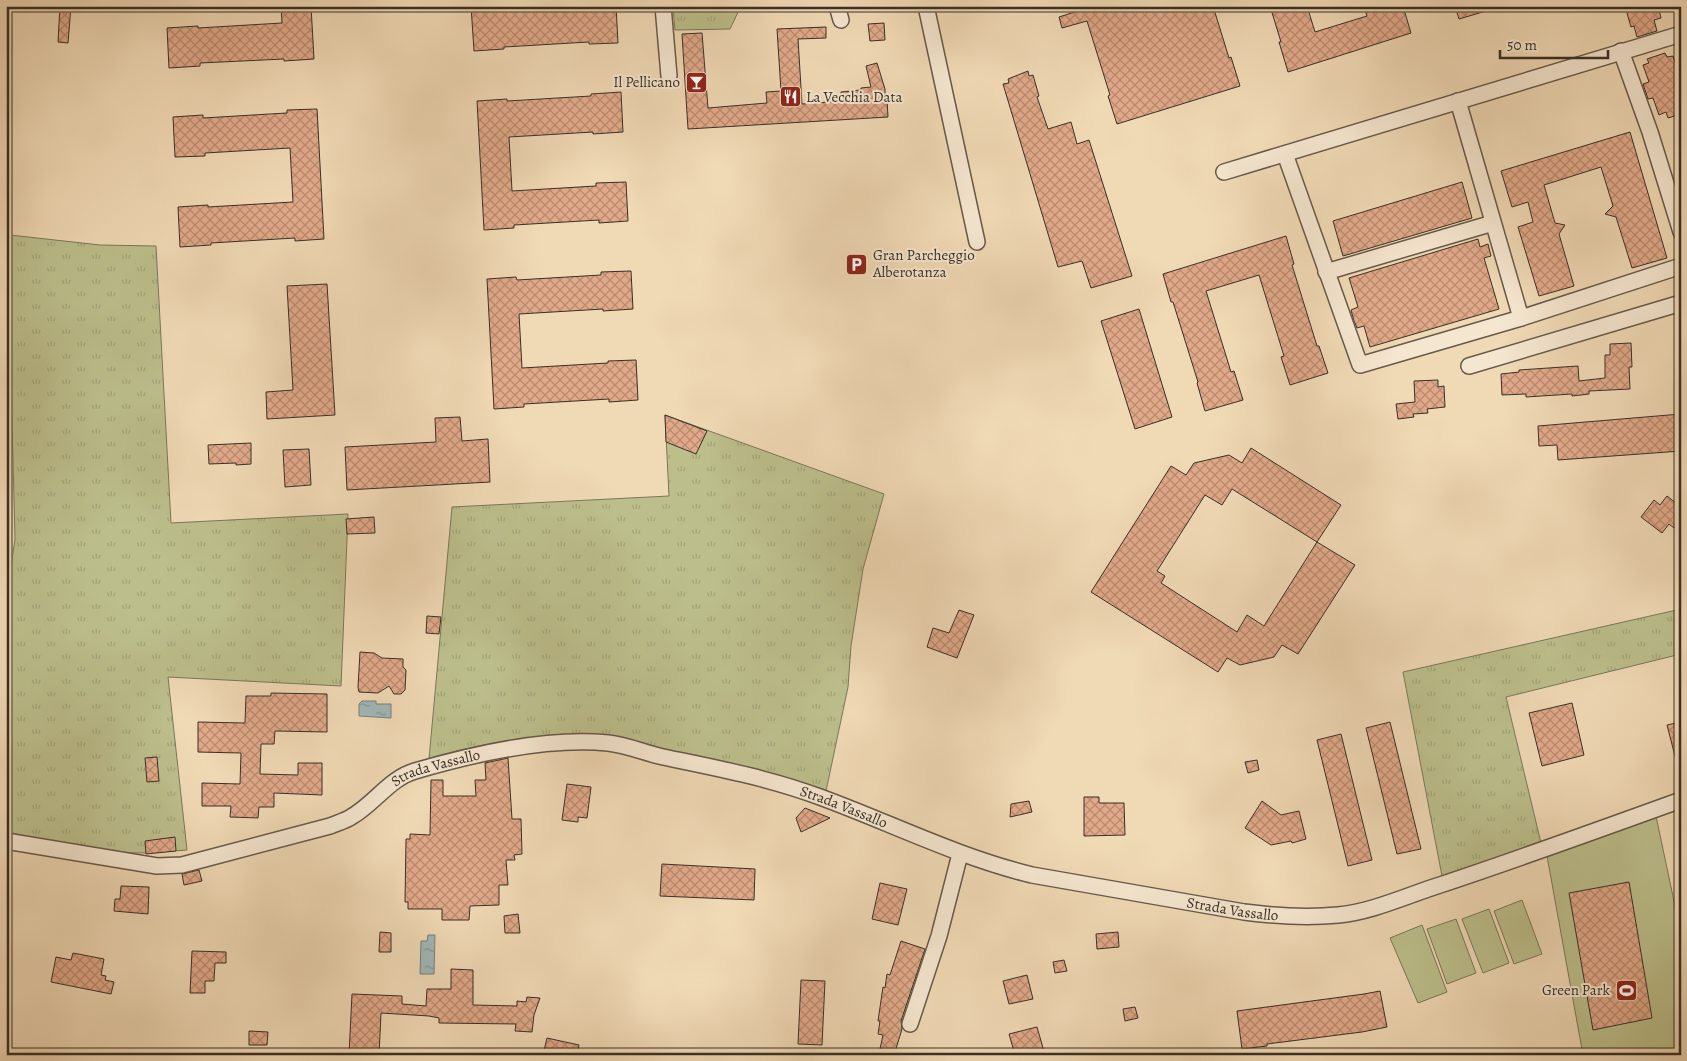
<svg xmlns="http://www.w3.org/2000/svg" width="1687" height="1061" viewBox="0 0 1687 1061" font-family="Alegreya,serif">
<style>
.grass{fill:url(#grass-tufts);stroke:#7a7859}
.park{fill:#bcbf8c;stroke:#7a7859}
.water{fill:url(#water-ripples);stroke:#77817e}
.building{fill:url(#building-cross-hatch);stroke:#393026}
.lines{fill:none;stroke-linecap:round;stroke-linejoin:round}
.minor-casing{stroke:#675a4a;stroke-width:18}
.minor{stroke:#f5e6cf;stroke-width:15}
.labels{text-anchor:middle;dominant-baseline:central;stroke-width:4;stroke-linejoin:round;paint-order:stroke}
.poi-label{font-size:15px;fill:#393026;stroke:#f5e6cf;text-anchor:end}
.street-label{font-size:15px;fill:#393026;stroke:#f5e6cf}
</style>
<defs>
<pattern id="grass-tufts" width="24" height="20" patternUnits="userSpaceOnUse" patternTransform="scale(1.25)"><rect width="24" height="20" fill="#bcbf8c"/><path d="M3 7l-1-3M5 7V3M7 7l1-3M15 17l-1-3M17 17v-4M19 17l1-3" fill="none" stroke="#a2a479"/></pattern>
<pattern id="water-ripples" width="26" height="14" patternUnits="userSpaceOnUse" patternTransform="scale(1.25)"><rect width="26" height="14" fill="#a0b7b9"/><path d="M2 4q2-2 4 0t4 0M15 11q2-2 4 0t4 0" fill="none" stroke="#839596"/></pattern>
<pattern id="building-cross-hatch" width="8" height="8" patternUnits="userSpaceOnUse" patternTransform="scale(1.25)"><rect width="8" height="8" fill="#e2a989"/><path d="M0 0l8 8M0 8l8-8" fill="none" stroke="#b88a70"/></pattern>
</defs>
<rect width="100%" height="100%" fill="#f0d9b5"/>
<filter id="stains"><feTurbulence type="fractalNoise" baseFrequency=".004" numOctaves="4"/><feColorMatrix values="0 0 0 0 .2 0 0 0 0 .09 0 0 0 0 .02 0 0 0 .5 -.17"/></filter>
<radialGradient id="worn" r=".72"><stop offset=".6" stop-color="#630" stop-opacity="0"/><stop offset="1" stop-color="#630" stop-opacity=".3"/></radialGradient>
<g class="grass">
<polygon points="673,6 741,6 730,29 675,30"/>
<path d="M 10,235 L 100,245 L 156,246 L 171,523 L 348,514 L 341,686 L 168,677 L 187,850 C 170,851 154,853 137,853 C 117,853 18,841 6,829 L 6,602 L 15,539 L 10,342 Z"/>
<polygon points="665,415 884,494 863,569 851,646 848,687 826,791 756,769 656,749 497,746 429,759 452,507 669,496"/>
<polygon points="1681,609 1681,654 1506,697 1541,843 1442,876 1403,672"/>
</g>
<g class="park">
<polygon points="1656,816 1679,925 1681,925 1681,1055 1583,1055 1547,856"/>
<polygon points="1522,900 1542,954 1514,964 1494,911"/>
<polygon points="1489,909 1509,963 1483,973 1462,919"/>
<polygon points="1456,919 1476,973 1447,984 1427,929"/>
<polygon points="1422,925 1447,992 1418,1003 1390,938"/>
</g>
<g class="water">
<polygon points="362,701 376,701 376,704 391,704 391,718 359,716 359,704"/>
<polygon points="428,935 435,935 434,974 420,974 421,941 427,941"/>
</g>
<g class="building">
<polygon points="60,6 71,6 68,43 58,42"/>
<polygon points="281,6 311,6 314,59 284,61 284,59 200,63 200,66 169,68 167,28 198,26 198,28 282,23"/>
<polygon points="471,6 502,6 502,11 579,6 616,6 618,43 589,44 589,42 504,47 504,49 474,51"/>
<polygon points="1080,6 1213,6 1229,58 1231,57 1240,86 1117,124 1108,96 1110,95 1087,21 1062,28 1059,17 1081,10"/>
<polygon points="1270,6 1307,6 1315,32 1367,16 1364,6 1403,6 1411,33 1288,72 1279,42 1281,42"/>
<polygon points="1455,6 1492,6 1493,9 1459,19"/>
<polygon points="1625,6 1658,6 1661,18 1654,20 1657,31 1637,37 1634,26 1631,27"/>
<polygon points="884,23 885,40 870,41 868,24"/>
<polygon points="826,27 826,38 798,39 802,104 841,101 841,92 861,90 861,88 871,87 866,66 877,63 885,89 885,99 887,99 888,117 688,129 682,34 702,33 708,108 767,103 766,92 781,91 777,29"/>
<polygon points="1665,53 1667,57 1673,56 1681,80 1681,114 1668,118 1666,112 1659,115 1653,98 1648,99 1643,84 1649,82 1643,65 1649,63 1647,59"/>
<polygon points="1028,71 1029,76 1033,75 1039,96 1037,97 1048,129 1071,122 1077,144 1089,140 1132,276 1091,288 1082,261 1058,267 1003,84 1009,83 1008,79"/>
<polygon points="621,92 623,132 593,134 593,132 509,137 512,191 596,186 596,183 626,182 628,221 599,223 599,220 514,225 514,228 484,230 477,101 507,99 507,101 591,96 591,94"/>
<polygon points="317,109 324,239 295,241 295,238 211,243 211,245 180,247 178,207 208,205 208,207 293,202 290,148 205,153 205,156 175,157 173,117 203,115 203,118 287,113 287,110"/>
<polygon points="1630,132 1667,258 1632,268 1616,217 1605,214 1613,206 1601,167 1544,185 1555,223 1565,225 1559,234 1574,286 1539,296 1518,227 1533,222 1528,202 1512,207 1501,171"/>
<polygon points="1462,182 1472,218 1343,256 1333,221"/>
<polygon points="1286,236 1294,264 1292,265 1317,346 1319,346 1328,373 1290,385 1281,357 1284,356 1259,275 1206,291 1231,372 1234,371 1243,400 1205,411 1197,383 1198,382 1173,302 1171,302 1163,274"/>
<polygon points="1478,239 1480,247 1488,244 1491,256 1484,258 1499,309 1370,347 1364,326 1357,328 1354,321 1351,310 1358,307 1349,278"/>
<polygon points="631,271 633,309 603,311 603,309 519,314 522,368 608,363 608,361 636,360 638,400 609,402 609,399 524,404 524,407 494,409 487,279 516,277 517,280 601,275 601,272"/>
<polygon points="327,284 335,415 267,419 266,392 293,390 287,286"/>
<polygon points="1139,309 1172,417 1135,429 1101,321"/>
<polygon points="1631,343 1632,367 1629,367 1630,389 1589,391 1589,394 1572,396 1572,394 1526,397 1526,394 1502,395 1501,374 1519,372 1519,370 1578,366 1579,381 1605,378 1605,355 1610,355 1610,344"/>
<polygon points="1438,380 1438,387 1444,386 1445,407 1427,409 1428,413 1413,414 1414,417 1398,419 1396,404 1415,402 1414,381"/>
<polygon points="1681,414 1681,451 1558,460 1557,445 1539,446 1538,426"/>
<polygon points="665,415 707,431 696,454 666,442"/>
<polygon points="460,417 462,441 488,439 490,482 347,490 345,447 436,442 435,418"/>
<polygon points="251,443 251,464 236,465 236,463 209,464 208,445"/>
<polygon points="1251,448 1341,505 1317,542 1232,489 1222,505 1205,495 1157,571 1165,576 1161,583 1237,632 1247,615 1264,626 1317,542 1355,565 1298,654 1282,645 1274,657 1240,665 1227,658 1218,672 1091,592 1171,466 1186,475 1194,463 1229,455 1242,463"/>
<polygon points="309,449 311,485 285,487 283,450"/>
<polygon points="1667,496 1681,507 1681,520 1674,528 1669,524 1662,533 1641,517 1654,500 1660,505"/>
<polygon points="374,517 375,533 347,534 346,519"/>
<polygon points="959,610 974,615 957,658 927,647 933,628 949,633"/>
<polygon points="427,616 441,617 439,634 426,633"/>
<polygon points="360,652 374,653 382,658 403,659 403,667 406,670 405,690 401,694 394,694 389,686 378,693 359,692 358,687"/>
<polygon points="271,693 327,694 327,732 275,731 274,744 261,744 260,774 298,775 298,763 322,763 322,795 274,793 274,807 259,807 258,818 230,817 231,806 202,806 202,783 240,784 241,753 198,752 198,722 245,723 246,696 271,696"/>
<polygon points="1572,703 1584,755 1542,766 1529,713"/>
<polygon points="1390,722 1421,849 1397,854 1366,728"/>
<polygon points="1681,722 1681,764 1677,764 1667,725"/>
<polygon points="1341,734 1372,860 1348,866 1317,740"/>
<polygon points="157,757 159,781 147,782 145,758"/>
<polygon points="508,758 512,819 521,819 522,854 514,855 515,860 506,860 508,885 499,885 499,905 470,906 469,920 442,920 442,909 408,909 408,902 405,902 406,839 410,839 410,834 430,835 431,780 443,780 443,796 476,796 475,780 486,780 485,763"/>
<polygon points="1257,760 1259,770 1248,773 1245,762"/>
<polygon points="567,784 591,787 587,818 578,817 578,822 562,820"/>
<polygon points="1084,797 1099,797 1099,803 1124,803 1125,835 1084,836"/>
<polygon points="1029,801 1032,812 1010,817 1011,804"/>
<polygon points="1262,801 1281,815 1299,811 1306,839 1292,843 1291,841 1271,845 1245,828"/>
<polygon points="805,808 830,818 801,832 796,818"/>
<polygon points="175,837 176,851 146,854 145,841"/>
<polygon points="662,864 755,869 754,900 660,896"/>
<polygon points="199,870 202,881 184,885 182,874"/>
<polygon points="1629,882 1652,1018 1593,1030 1569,893"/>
<polygon points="880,883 907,889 898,925 872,919"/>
<polygon points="121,886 149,887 148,914 114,911 115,899 120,899"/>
<polygon points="518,914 520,933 505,933 504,916"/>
<polygon points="380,932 391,933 391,952 379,952"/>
<polygon points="1118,932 1119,947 1097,949 1096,934"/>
<polygon points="901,941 925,949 901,1021 902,1029 895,1052 880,1049 883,1035 878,1034 880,1021 878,1021 883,987 885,988 887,974 890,975"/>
<polygon points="192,951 226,952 226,963 215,963 214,981 205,981 205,993 190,993"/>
<polygon points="73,953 104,959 101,975 106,976 105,980 114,982 111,994 51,982 56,957 71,960"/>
<polygon points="1064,960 1067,971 1055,973 1053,962"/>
<polygon points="451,969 473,970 473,1005 517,1006 517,1001 526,1002 527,997 540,998 534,1015 532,1032 515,1031 516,1024 439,1023 439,1018 429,1016 381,1013 379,1055 349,1055 352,994 402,996 402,1004 426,1006 427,989 451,989"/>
<polygon points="1027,975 1033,999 1009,1004 1003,981"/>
<polygon points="801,980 825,981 822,1045 798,1044"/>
<polygon points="1380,991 1387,1027 1362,1032 1267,1044 1267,1046 1242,1049 1237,1011 1364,994"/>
<polygon points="1135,1007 1138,1018 1125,1021 1123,1009"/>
<polygon points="1037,1027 1045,1055 1015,1055 1009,1034"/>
<polygon points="249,1031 268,1032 267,1045 249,1045"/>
<polygon points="547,1038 579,1045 577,1055 543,1055"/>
</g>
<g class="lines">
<defs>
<g id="minor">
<polyline points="663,6 669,76"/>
<polyline points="837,6 841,20"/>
<polyline points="926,6 977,242"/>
<polyline points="1621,51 1650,132 1681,232"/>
<polyline points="1458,101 1521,318"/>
<polyline points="1285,154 1360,365 1521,318 1681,266"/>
<polyline points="1224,172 1681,34"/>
<polyline points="1326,272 1493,223"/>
<polyline points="1469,366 1681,303"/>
<path id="s1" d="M 6,841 L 157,866 L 182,865 L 330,826 C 337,823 345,821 351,817 C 373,805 390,778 415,771 C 473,754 548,737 608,743 C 627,745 645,753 663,757 C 716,768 769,778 820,797 C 891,823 958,857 1032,875 L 1244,912 C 1275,916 1306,918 1338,915 C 1372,912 1408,895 1440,885 C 1521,858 1601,829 1681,800"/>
<polyline points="910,1024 939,936 960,854"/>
</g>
</defs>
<use href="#minor" class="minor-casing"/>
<use href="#minor" class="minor"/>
</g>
<defs>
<symbol id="bar-square" viewBox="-11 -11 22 22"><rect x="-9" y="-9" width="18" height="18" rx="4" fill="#8f2418" stroke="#f5e6cf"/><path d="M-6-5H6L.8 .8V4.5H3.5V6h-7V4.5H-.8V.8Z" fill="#fff"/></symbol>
<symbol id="restaurant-square" viewBox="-11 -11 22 22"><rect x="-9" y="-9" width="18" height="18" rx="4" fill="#8f2418" stroke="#f5e6cf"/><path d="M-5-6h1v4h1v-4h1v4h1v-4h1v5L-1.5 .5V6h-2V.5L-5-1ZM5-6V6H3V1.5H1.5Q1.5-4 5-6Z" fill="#fff"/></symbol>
<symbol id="parking-square" viewBox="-11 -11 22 22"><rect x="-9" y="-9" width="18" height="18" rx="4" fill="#8f2418" stroke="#f5e6cf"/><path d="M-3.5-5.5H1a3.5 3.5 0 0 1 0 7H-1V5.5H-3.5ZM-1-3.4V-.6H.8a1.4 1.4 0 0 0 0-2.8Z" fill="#fff"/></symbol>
<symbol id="stadium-square" viewBox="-11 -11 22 22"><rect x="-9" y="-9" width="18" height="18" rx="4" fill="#8f2418" stroke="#f5e6cf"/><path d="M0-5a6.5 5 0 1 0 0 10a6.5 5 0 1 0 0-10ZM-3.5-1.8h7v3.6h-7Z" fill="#fff"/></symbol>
</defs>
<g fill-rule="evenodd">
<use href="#bar-square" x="684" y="70" width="25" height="25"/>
<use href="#restaurant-square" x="778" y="84" width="25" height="25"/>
<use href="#parking-square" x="844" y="252" width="25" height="25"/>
<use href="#stadium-square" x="1614" y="978" width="25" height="25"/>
</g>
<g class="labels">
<g class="poi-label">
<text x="680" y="82">Il Pellicano</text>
<text x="806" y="97" text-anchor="start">La Vecchia Data</text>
<text x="873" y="255" text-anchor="start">Gran Parcheggio<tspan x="873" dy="17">Alberotanza</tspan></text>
<text x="1610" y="990">Green Park</text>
</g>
<g class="street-label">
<text stroke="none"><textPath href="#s1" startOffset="454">Strada Vassallo</textPath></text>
<text stroke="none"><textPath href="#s1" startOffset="874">Strada Vassallo</textPath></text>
<text stroke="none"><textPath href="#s1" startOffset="1278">Strada Vassallo</textPath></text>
</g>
</g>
<rect width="1687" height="1061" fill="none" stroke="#f0d9b5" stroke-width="25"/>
<rect x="8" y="8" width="1672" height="1046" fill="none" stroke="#393026" stroke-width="2.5"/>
<rect x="12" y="12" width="1662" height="1036" fill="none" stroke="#393026"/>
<path d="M1500 50v8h108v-8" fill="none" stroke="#393026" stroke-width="2.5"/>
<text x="1507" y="50" font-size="15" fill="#393026" stroke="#f5e6cf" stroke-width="4" paint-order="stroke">50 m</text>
<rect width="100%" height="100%" filter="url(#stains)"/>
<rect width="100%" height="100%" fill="url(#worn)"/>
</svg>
